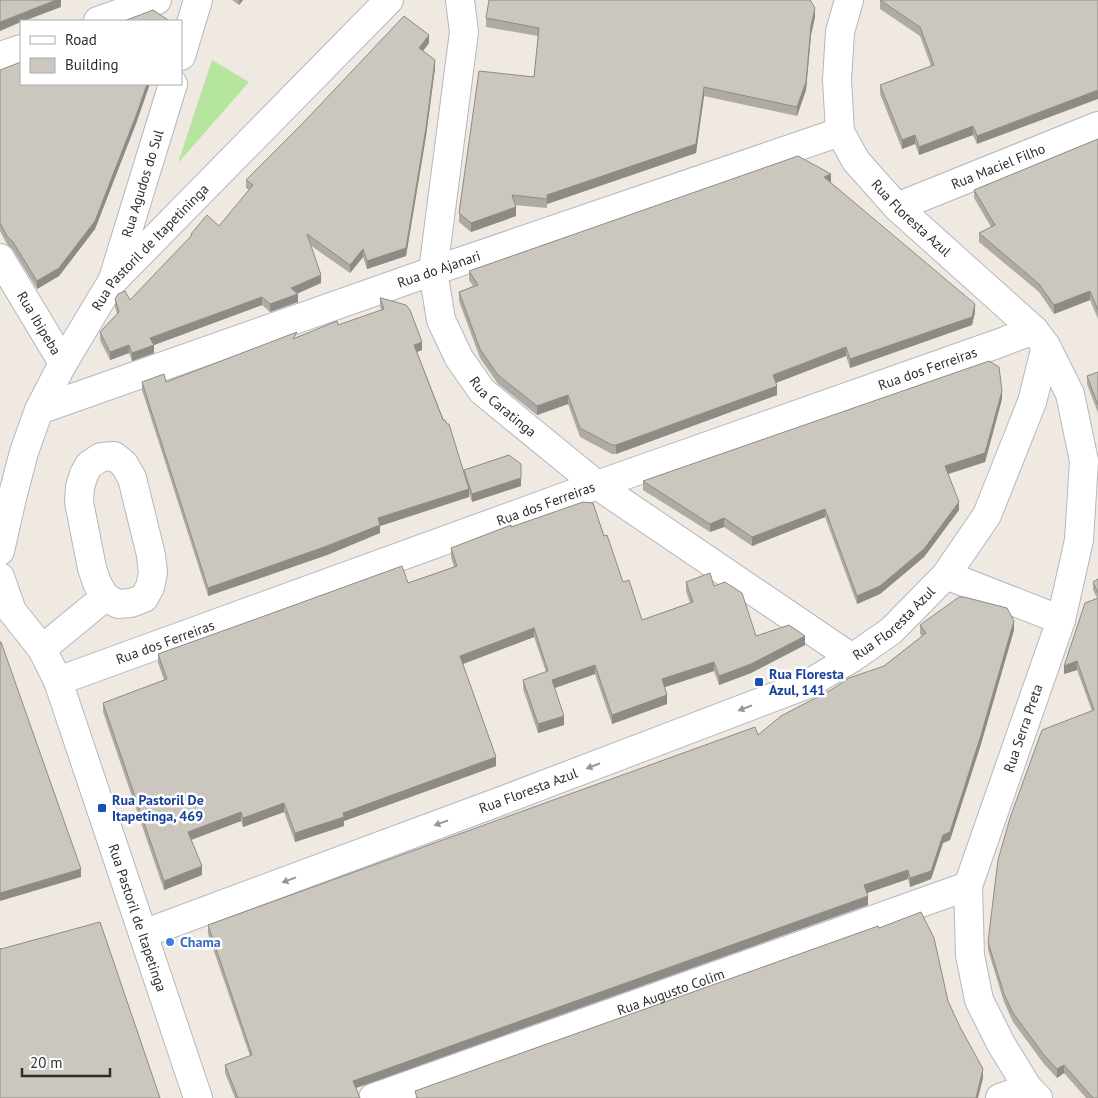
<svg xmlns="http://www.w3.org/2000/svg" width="1098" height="1098" viewBox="0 0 1098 1098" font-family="'PT Sans',sans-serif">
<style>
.green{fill:#b6e59e}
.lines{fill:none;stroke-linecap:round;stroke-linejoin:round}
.minor-casing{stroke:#b4b7c1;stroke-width:30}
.minor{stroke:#fff;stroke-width:28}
.wall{fill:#afaba4}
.shaded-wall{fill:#8e8b86}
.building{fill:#cbc7bf;stroke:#8e8b86}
.oneway{fill:#969696}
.transit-dot{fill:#1a4fb4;stroke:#fff;stroke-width:2}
.shop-dot{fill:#3f7fe0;stroke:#fff;stroke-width:2}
.labels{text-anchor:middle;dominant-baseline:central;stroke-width:5;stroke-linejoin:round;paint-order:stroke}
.street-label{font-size:14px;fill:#2e2e2e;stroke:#fff}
.transit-label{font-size:14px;font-weight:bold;fill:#164399;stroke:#fff;text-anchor:start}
.shop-label{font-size:14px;font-weight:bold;fill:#366cbe;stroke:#fff;text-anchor:start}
</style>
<rect width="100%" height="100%" fill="#efe9e1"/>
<polygon class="green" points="212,60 249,82 178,163"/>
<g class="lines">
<defs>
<g id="minor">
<path id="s1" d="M 460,0 L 464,32 L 433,271 L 441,320 L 459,358 L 482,391 L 597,485 L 852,658"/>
<path id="s2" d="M 849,0 L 840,32 L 837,80 L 840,132 L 856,161 L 897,207 L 1034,330 L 1046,346 L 1070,394 L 1084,461 L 1079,540 L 1061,620 L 968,886 L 970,955 L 979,1000 L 1001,1044 L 1028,1088 L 1038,1098"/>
<polyline points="98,21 157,0"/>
<polyline points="0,56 21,49"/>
<polyline points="181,56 198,0"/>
<path id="s3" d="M 897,207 L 1098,126"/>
<path id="s4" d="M 0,258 L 63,363"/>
<path id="s5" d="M 113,279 L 173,84"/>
<path id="s6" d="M 39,410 L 433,271 L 840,132"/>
<path id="s7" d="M 0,551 L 12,498 L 24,452 L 39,410 L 63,363 L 111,283 L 389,0"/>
<polyline points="946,575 1061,620"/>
<path id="s8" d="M 0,577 L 12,611 L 42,649 L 58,681 L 198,1098"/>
<polyline points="42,649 105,597 118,604 131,603 144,598 150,587 153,573 151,555 132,478 124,464 114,456 101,457 89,465 84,474 80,487 79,502 92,568 97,583 105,597"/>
<path id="s9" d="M 58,681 L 597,485 L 997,344 L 1034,330"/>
<path id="s10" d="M 143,934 L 509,798 L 808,684 L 852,658 L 891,631 L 946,575 L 987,515 L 1032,402 L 1046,346"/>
<path id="s11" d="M 373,1098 L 968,886"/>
<polyline points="1000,1098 1028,1088"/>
</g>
</defs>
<use href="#minor" class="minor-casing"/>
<use href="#minor" class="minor"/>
</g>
<g class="wall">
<polygon points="232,0 243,0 239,5"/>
<polygon points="880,0 1098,0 977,144 973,135 919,155 915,144 902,149 880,94 880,85 931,66 920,36 880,9"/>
<polygon points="815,17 811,35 806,90 797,116 704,96 696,153 547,204 547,208 515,205 516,216 471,232 459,222 459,213 534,77 538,36 486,27 486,18"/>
<polygon points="429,43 423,51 435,68 426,136 406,256 367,269 363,257 350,273 310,245 321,283 297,294 298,302 270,312 262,305 154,345 154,353 132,361 129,353 110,360 100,340 100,332 117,314 115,307 115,299 130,300 191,237 191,234 219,226 249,190 246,188 246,180"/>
<polygon points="0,70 137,121 95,229 59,276 37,289 13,250 7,244 0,231"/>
<polygon points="1098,139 1098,319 1090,300 1054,314 1039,292 979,242 979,233 991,227 974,198 974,190"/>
<polygon points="831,183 975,312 972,325 850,368 846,356 776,383 777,395 616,454 612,454 580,437 568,404 537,415 498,384 480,358 459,301 459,292 473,286 469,280 469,271"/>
<polygon points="380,298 422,350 417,352 464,471 521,464 521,486 472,502 469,494 469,497 380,526 380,533 327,555 208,596 142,390 142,382 166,382 297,337 338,325 381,310 380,306"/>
<polygon points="1098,372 1098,413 1087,384 1087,376"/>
<polygon points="1002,399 985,462 948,474 959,510 924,557 880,594 857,604 825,517 752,546 724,527 710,532 643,490 643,481"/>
<polygon points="511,527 604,536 623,582 642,620 690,603 686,591 686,582 714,586 756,636 805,645 751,673 719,685 714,671 665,687 667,704 612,724 595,674 554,688 564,725 538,733 523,689 523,680 546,672 534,637 463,664 496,766 344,821 344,826 295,842 284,812 243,827 241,821 191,840 202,875 164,890 103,712 103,703 164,680 158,663 158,654 408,583 454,567 451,557 451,548"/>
<polygon points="1098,579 1098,1098 1086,1098 1064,1073 1057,1078 1044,1064 1013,1022 1004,1002 988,950 988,942 1092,711 1077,670 1064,674 1097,598 1093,590 1093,582"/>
<polygon points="920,625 1014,630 981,744 950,840 943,843 931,879 910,887 908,879 867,893 868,905 356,1088 360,1098 235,1098 225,1073 225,1065 250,1056 208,934 208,925 758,735 884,666 922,636 920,634"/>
</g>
<g class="shaded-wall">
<polygon points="56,0 61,0 61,7 24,21 21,21 21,22 0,31 0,22"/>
<polygon points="239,0 243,0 239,5"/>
<polygon points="815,8 815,17 811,35 806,90 797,116 797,107 811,26"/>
<polygon points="429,35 429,43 419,56 419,48"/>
<polygon points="435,60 435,68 426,136 406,256 367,269 367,261"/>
<polygon points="147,84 150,84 137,121 95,229 59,276 37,289 37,281"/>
<polygon points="704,87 704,96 696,153 547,204 547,208 547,195"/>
<polygon points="1098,90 1098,99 977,144 977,136"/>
<polygon points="973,126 973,135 919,155 919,147"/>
<polygon points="915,135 915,144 902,149 902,140"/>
<polygon points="831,174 831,183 824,177"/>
<polygon points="516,207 516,216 471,232 471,223"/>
<polygon points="363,249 363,257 350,273 350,265"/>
<polygon points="321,275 321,283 291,296 298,294 298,302 270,312 270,304 291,288"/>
<polygon points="1090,291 1090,300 1054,314 1054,305"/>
<polygon points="262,297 262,305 154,345 154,353 132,361 132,353 150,338"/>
<polygon points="975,304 975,312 972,325 850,368 850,359"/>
<polygon points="422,342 422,350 414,353 414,345"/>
<polygon points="129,345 129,353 110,360 110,352"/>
<polygon points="846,347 846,356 773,384 773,375"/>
<polygon points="777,386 777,395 616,454 616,445"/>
<polygon points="1002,391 1002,399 985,462 945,475 945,466"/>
<polygon points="568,395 568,404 537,415 537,406"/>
<polygon points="521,478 521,486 472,502 472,494"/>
<polygon points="469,489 469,497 380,526 380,533 327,555 208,596 208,588 378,518"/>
<polygon points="959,502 959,510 924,557 880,594 857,604 857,596"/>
<polygon points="825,509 825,517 752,546 752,537"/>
<polygon points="724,518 724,527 710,532 710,524"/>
<polygon points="1014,621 1014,630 981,744 950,840 943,843 931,879 910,887 910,878"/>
<polygon points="534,628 534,637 460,665 460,656"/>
<polygon points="805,636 805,645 751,673 719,685 719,676"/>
<polygon points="1077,661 1077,670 1064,674 1064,666"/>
<polygon points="714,662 714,671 662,688 662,679"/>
<polygon points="595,665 595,674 552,689 552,680"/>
<polygon points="667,695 667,704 612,724 612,715"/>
<polygon points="564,716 564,725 538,733 538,724"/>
<polygon points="496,757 496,766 344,821 344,826 295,842 295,833 343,813"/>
<polygon points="284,803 284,812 243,827 243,818"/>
<polygon points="241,812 241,821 188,841 188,832"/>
<polygon points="202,866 202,875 164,890 164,881"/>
<polygon points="81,869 81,877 0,901 0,893"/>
<polygon points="908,870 908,879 864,894 864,885"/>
<polygon points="868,896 868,905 353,1089 353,1081"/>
<polygon points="1064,1065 1064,1073 1057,1078 1057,1069"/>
<polygon points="983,1069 983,1078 978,1098 976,1098"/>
</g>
<g class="building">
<polygon points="0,0 56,0 0,22"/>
<polygon points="489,0 810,0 815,8 811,26 806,82 797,107 704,87 696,144 547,195 547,199 512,195 516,207 471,223 459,213 479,71 534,77 539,28 486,18"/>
<polygon points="880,0 1098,0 1098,90 977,136 973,126 919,147 915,135 902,140 880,85 934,65 920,27"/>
<polygon points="153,10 168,20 167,21 124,21"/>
<polygon points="404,16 429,35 419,48 435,60 426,128 406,248 367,261 363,249 350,265 307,234 321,275 291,288 298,294 270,304 262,297 150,338 154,345 132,353 129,345 110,352 100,332 119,312 115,299 118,294 125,291 130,300 192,235 191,234 207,215 219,226 253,185 246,180 302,124"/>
<polygon points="21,62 21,84 147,84 137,113 95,221 59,268 37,281 13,242 7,236 0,223 0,70"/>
<polygon points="1098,139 1098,310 1090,291 1054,305 1039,284 979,233 995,225 974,190"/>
<polygon points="798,156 831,174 824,177 975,304 972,317 850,359 846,347 773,375 777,386 616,445 612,445 580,428 568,395 537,406 498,375 480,349 459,292 478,285 469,271"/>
<polygon points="380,298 381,298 406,305 410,310 422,342 414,345 443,420 445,420 447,424 449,424 469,489 378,518 380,525 327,546 208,588 142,382 164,374 166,382 297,332 293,339 337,321 338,325 384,309"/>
<polygon points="989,361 999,367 1002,391 985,453 945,466 959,502 924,549 880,586 857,596 825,509 752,537 724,518 710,524 643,481"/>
<polygon points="1098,372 1098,405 1087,376"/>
<polygon points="509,455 521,464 521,478 472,494 464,470"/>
<polygon points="583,502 593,503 604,536 607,535 623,582 629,580 642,620 693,602 686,582 710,573 714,586 725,582 742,593 756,636 789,625 805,636 751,664 719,676 714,662 662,679 667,695 612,715 595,665 552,680 564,716 538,724 523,680 548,671 534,628 460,656 496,757 343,813 344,817 295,833 284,803 243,818 241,812 188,832 202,866 164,881 103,703 167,679 158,654 256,619 402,566 408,583 457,566 451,548 511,525 511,527"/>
<polygon points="1098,579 1098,593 1093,582"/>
<polygon points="959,597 964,597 1007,608 1014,621 981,735 950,832 943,835 931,871 910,878 908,870 864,885 868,896 353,1081 360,1098 238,1098 225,1065 252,1055 208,925 755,727 758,735 781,716 831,690 849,678 884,666 926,633 920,625"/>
<polygon points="1098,598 1098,1098 1093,1098 1064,1065 1057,1069 1044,1055 1013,1013 1004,994 988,942 998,860 1010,818 1042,730 1094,710 1077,661 1064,666 1085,603"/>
<polygon points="0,642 1,642 81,869 0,893"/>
<polygon points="921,912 934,938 948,1001 960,1027 983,1069 976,1098 417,1098 415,1091 878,926 879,928"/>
<polygon points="100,922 160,1098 0,1098 0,948 1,949"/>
</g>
<defs><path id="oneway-solid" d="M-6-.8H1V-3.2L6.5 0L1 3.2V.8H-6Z" transform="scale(1.25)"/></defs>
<g class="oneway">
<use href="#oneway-solid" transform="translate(745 708) rotate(159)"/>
<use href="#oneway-solid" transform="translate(593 766) rotate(159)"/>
<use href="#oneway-solid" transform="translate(441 823) rotate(160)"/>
<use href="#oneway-solid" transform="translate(289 880) rotate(160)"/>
</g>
<g class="transit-dot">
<rect x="754" y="677" width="10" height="10" rx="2.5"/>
<rect x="97" y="803" width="10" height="10" rx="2.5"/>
</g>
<circle class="shop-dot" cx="170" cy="942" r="5"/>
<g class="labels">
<g class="street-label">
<text stroke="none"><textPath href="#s3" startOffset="109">Rua Maciel Filho</textPath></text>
<text stroke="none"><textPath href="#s5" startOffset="100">Rua Agudos do Sul</textPath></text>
<text stroke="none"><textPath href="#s2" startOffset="246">Rua Floresta Azul</textPath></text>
<text stroke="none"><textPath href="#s7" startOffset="345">Rua Pastoril de Itapetininga</textPath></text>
<text stroke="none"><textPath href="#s6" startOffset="424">Rua do Ajanari</textPath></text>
<text stroke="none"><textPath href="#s4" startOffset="76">Rua Ibipeba</textPath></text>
<text stroke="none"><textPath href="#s9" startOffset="924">Rua dos Ferreiras</textPath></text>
<text stroke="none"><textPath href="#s1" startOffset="431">Rua Caratinga</textPath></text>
<text stroke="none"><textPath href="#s9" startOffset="519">Rua dos Ferreiras</textPath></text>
<text stroke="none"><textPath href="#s10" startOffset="816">Rua Floresta Azul</textPath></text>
<text stroke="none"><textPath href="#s9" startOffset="114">Rua dos Ferreiras</textPath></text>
<text transform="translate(1023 728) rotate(-71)">Rua Serra Preta</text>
<text stroke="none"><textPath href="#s10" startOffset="411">Rua Floresta Azul</textPath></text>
<text stroke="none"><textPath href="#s8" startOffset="370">Rua Pastoril de Itapetinga</textPath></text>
<text stroke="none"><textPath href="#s11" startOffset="316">Rua Augusto Colim</textPath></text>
</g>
<g class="transit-label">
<text x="769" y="674">Rua Floresta<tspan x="769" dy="16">Azul, 141</tspan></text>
<text x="112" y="800">Rua Pastoril De<tspan x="112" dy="16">Itapetinga, 469</tspan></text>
</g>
<g class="shop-label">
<text x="180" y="942">Chama</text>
</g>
</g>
<rect x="20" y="20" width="162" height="65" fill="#ffffff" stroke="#ababab"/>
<rect x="30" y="36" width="25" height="8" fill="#ffffff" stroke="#ababab"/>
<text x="65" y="45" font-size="15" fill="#2e2e2e">Road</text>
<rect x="30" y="58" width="25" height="15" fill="#cbc7bf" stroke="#ababab"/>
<text x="65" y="70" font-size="15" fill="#2e2e2e">Building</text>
<path d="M22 1068v8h88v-8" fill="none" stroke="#2e2e2e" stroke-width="2.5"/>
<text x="30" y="1068" font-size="15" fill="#2e2e2e" stroke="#ffffff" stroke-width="4" paint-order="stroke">20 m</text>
</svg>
